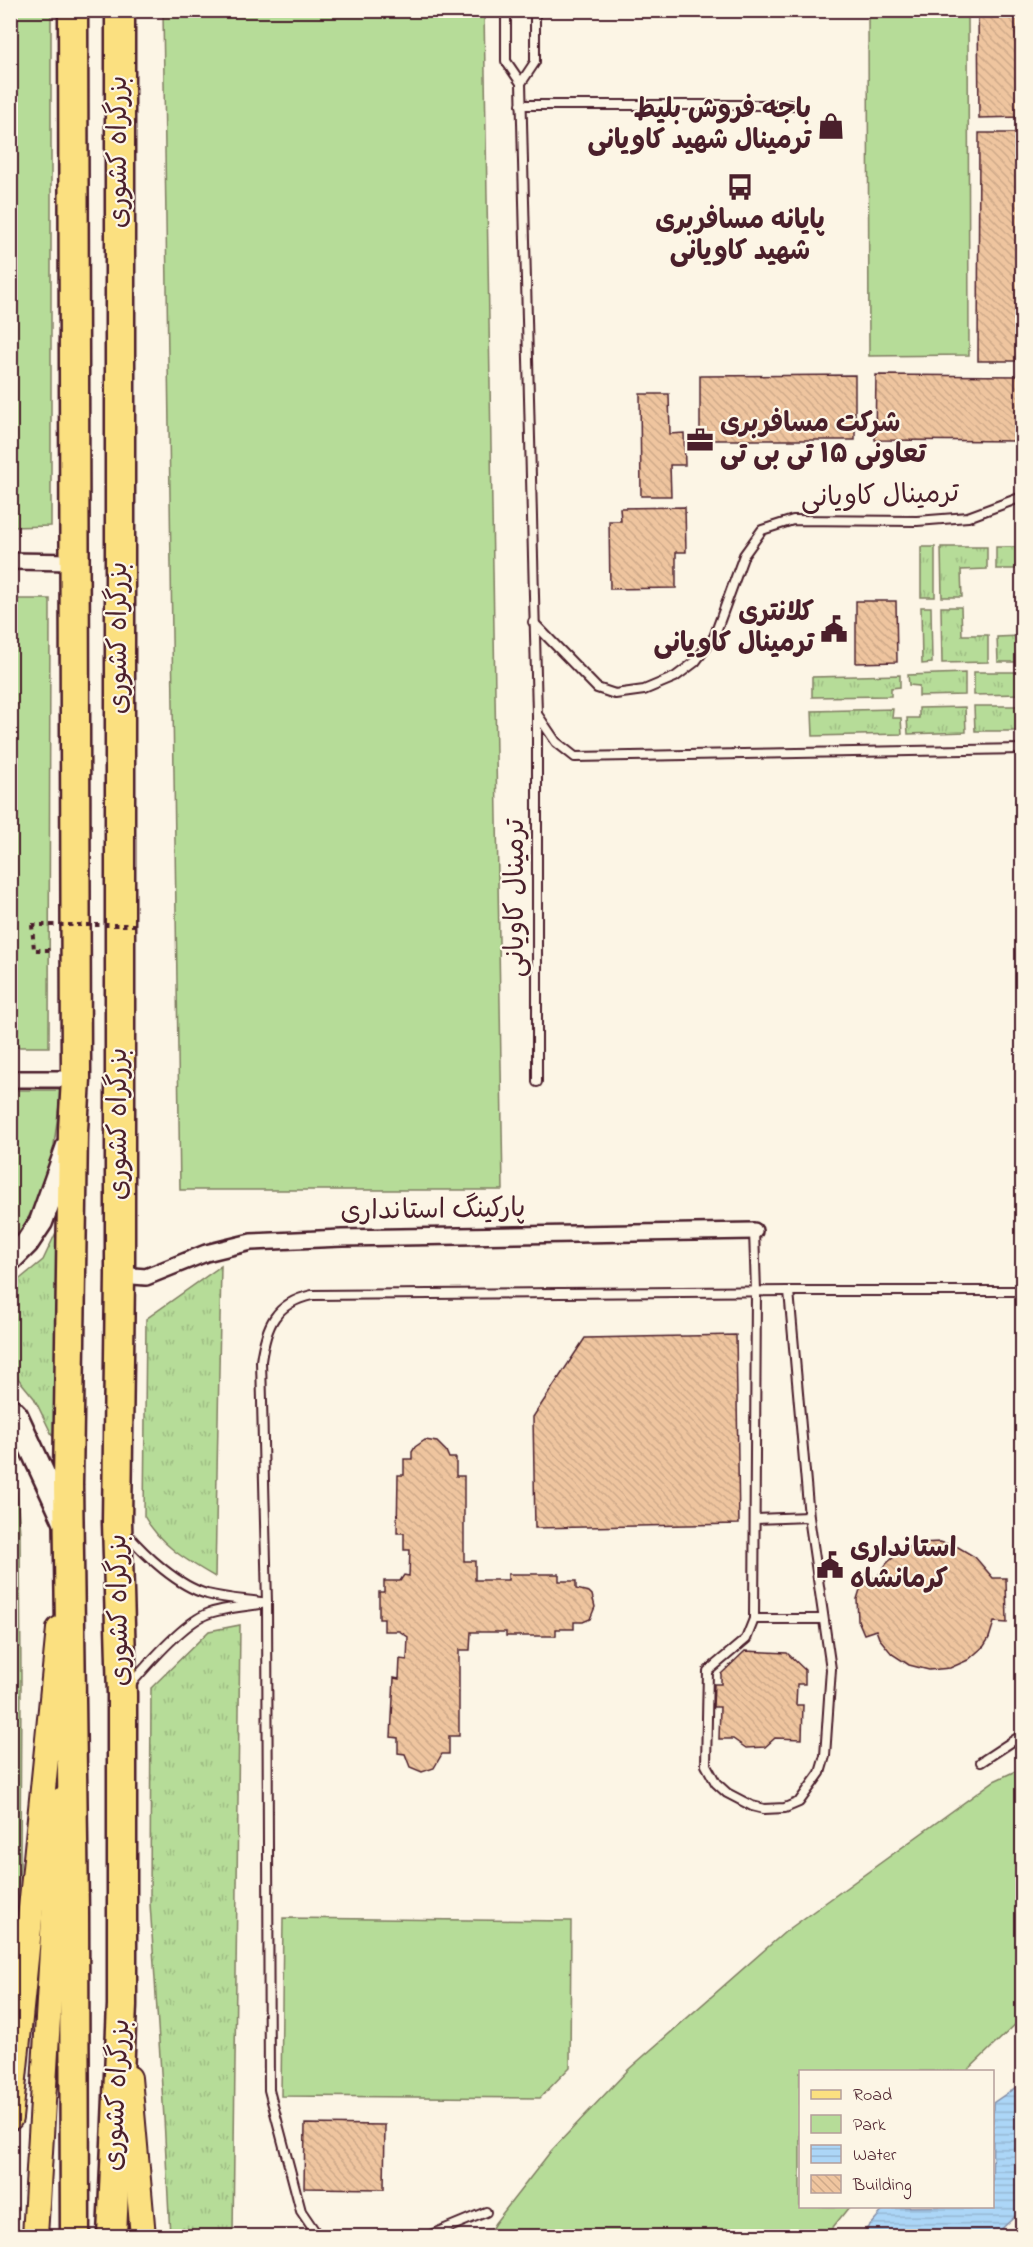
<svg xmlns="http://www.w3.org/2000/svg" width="1033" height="2247" viewBox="0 0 1033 2247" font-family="'Indie Flower','Playpen Sans Arabic',sans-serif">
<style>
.grass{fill:url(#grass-tufts);stroke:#807e62;stroke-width:1.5}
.park{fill:#b6dc98;stroke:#807e62;stroke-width:1.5}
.water{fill:url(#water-rules);stroke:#858da5;stroke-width:1.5}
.building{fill:url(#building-back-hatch);stroke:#4a1f2b;stroke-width:1.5}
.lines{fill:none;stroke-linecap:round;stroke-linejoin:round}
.lane-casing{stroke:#4a1f2b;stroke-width:12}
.street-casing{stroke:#4a1f2b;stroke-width:20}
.secondary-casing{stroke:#4a1f2b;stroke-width:27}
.primary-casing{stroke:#4a1f2b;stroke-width:28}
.highway-casing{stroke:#4a1f2b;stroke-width:33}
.path{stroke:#4a1f2b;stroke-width:4;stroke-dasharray:4.5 4.5;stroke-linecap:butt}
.lane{stroke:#fcf5e5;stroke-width:8}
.street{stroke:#fcf5e5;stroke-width:15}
.secondary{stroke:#fcf5e5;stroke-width:22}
.primary{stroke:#fbe080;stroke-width:24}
.highway{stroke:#fbe080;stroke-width:28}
.path-bridge{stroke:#4a1f2b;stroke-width:4;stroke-dasharray:4.5 4.5;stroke-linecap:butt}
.labels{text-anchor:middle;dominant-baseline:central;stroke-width:4.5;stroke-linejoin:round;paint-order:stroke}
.poi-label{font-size:27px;font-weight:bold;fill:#4a1f2b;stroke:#fcf5e5;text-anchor:end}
.street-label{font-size:27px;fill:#4a1f2b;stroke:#fcf5e5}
</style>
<defs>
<pattern id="grass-tufts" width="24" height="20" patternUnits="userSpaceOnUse" patternTransform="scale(1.5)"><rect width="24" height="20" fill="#b6dc98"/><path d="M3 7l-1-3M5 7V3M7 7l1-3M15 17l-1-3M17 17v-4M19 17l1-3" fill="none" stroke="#9ebc83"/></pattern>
<pattern id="water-rules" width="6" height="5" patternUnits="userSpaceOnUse" patternTransform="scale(1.5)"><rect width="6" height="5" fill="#acd6f7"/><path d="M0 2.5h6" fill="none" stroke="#96b7d4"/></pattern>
<pattern id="building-back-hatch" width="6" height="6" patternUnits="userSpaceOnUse" patternTransform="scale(1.5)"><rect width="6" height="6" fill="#efc59f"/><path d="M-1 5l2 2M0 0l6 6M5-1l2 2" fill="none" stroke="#cea989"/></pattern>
</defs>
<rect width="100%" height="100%" fill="#fcf5e5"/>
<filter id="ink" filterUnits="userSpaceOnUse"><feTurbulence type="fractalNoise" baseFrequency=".0167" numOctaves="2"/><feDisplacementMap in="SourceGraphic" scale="12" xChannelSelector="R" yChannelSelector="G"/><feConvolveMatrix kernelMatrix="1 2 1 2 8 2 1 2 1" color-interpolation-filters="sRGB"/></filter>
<g filter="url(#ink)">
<g class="grass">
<rect x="921" y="547" width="14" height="50"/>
<polygon points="941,547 987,547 987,569 961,570 962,597 942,597"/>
<polygon points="996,547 1022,547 1022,595 1020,595 1020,569 996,569"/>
<polygon points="1020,606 1022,606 1022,662 998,662 997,637 1020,636"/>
<polygon points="921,607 931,607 932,663 922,664"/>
<polygon points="941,607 961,607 962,635 988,635 988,662 942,663"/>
<polygon points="974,672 1022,672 1021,694 974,695"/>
<polygon points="965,673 965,695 919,696 919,686 909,685 908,675"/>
<polygon points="900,675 900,687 891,688 891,696 812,697 812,677"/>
<polygon points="974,706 1021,706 1022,731 975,731"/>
<polygon points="965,707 966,732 908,734 907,718 919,718 919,708"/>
<polygon points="893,709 892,718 901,718 902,734 813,736 812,711"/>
<polygon points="59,1226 54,1439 34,1398 11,1370 10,1287 43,1260"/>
<path d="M 221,1266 L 215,1577 C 186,1560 161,1546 144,1516 L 146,1319 Z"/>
<polygon points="11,1472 17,1492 20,1534 21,1683 20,1865 11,1961"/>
<polygon points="240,1625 233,2236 170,2236 164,2118 150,1903 151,1688 209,1631"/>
</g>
<g class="park">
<polygon points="10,11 51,11 51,526 11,527"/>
<polygon points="163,11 484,11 503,1190 180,1190"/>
<polygon points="868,11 968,11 969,355 869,356"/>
<polygon points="11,599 50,599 49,1047 11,1047"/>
<polygon points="11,1090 61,1090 51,1168 24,1227 11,1239"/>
<polygon points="1022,1768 1022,2018 967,2071 800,2072 800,2206 849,2207 826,2236 487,2236 495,2223 551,2151 629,2069 785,1932 994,1781"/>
<polygon points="283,1918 571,1921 570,2067 540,2098 281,2096"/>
</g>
<polygon class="water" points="1022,2083 1022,2210 994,2236 860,2236 886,2207 992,2206 993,2103"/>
<g class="building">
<polygon points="978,10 1022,10 1022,117 979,118"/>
<polygon points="979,133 1022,133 1022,361 978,361"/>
<polygon points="855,375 855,440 700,440 700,376"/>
<polygon points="876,375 1022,376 1022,441 875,440"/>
<polygon points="640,394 669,394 670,434 684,433 685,465 670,465 671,496 641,496"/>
<polygon points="685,507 686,552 676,552 676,588 610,589 609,521 621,521 620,508"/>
<polygon points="856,601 896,601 897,662 856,663"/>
<polygon points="736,1335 739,1524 535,1528 533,1417 585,1338"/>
<polygon points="425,1440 437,1442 446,1451 449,1458 456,1458 456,1476 464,1476 464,1561 475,1561 475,1580 508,1580 508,1574 559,1574 559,1581 576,1581 576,1589 589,1592 592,1595 595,1607 590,1619 583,1622 574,1622 574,1629 556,1629 556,1636 506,1636 506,1632 471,1632 470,1650 459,1650 459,1736 449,1736 449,1754 442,1754 434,1768 422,1772 410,1767 405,1754 398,1753 398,1738 391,1737 394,1678 399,1679 400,1659 407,1660 408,1637 399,1631 384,1631 384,1619 379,1619 379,1592 384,1592 384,1581 400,1581 404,1575 409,1576 410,1550 404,1550 404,1533 397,1533 398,1475 404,1475 404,1459 412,1459 412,1452 415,1447"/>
<polygon points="940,1542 958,1547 975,1557 993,1578 1006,1578 1007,1623 994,1622 989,1638 984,1646 968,1660 950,1668 929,1670 909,1665 892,1654 879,1638 876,1630 864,1634 858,1620 857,1599 865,1574 876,1579 887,1563 902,1550 920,1543"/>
<polygon points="745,1651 787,1653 805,1670 805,1684 797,1684 796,1705 803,1705 802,1739 775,1738 765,1747 746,1748 733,1739 719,1739 720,1707 713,1707 714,1684 721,1684 721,1674"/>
<polygon points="305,2124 385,2125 384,2189 304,2188"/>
</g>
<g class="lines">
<defs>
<g id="lane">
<polyline points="506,10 506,61 521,83 537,714 537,1082"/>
<polyline points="521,83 535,62 535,10"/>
<polyline points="521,105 794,105"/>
<polyline points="533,622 597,688 615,694 644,690 675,677 695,662 714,637 744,555 762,530 793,520 917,521 968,517 1022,497"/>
<polyline points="537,714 556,742 575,757 1022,749"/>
<polyline points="754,1231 756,1291 754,1619 746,1639 708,1671 706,1765 716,1783 727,1793 752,1806 764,1809 785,1808 799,1802 820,1773 825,1756 831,1669 809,1517 789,1291"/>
<polyline points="755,1519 809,1517"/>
<path d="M 126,1533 C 145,1555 178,1586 207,1594 C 227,1599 248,1600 267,1603 C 250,1606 222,1608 207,1614 C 184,1623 147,1665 130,1685"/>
<polyline points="754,1619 823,1619"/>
<polyline points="981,1762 1022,1735"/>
<path d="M 318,2236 L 301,2211 L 269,2090 L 267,1603 L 261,1361 C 266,1326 275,1303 312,1295 L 789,1291 L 1022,1291"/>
<polyline points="428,2236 486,2212"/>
</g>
<g id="street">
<polyline points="10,561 75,562"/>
<polyline points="10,1079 76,1079"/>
<polyline points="120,1275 146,1277 206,1253 251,1242 342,1238 754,1231"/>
</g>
<g id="secondary">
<polyline points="10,1260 27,1243 41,1222 68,1146"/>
<polyline points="10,1409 16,1415 67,1526"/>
</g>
<g id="primary">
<polyline points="129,2078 143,2236"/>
<polyline points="10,2118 59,1629"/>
<polyline points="35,2236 61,1800"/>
</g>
<g id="highway">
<polyline points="73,10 76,1079 73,1130 68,1485 74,1912 75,2236"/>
<polyline points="112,2236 122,2005 122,1695 117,1522 120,1275 120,10"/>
</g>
</defs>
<use href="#lane" class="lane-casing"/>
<use href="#street" class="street-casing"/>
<use href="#secondary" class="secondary-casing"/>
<use href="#primary" class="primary-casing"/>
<use href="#highway" class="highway-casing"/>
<polyline class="path" points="32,925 34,950 53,950"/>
<use href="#lane" class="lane"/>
<use href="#street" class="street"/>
<use href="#secondary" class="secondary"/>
<use href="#primary" class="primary"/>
<use href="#highway" class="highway"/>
<polyline class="path-bridge" points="32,925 139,925"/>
</g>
</g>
<defs>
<symbol id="shop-bare" viewBox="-9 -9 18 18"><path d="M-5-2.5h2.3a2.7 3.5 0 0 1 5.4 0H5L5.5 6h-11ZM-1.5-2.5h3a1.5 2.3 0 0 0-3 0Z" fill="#4a1f2b" stroke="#fcf5e5" stroke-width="2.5" paint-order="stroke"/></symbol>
<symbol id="bus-bare" viewBox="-9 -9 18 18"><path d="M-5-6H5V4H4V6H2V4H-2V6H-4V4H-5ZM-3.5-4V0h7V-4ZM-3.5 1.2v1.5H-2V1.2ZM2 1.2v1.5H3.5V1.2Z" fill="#4a1f2b" stroke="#fcf5e5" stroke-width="2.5" paint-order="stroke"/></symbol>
<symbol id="office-bare" viewBox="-9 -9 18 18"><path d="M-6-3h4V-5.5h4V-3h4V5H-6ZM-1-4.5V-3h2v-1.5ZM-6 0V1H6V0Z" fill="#4a1f2b" stroke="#fcf5e5" stroke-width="2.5" paint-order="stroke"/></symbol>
<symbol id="civic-bare" viewBox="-9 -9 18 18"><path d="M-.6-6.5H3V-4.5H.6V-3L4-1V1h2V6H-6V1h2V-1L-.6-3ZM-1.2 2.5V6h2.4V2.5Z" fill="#4a1f2b" stroke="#fcf5e5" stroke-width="2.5" paint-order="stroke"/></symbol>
</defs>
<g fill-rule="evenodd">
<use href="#shop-bare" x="812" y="107" width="38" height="38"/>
<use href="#bus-bare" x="721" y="168" width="38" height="38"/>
<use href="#office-bare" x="681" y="421" width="38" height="38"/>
<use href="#civic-bare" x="815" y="610" width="38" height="38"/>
<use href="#civic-bare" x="811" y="1546" width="38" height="38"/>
</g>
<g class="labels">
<g class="poi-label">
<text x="811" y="110">باجه فروش بلیط<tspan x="811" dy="31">ترمینال شهید کاویانی</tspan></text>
<text x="740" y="221" text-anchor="middle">پايانه مسافربری<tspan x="740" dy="31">شهید کاویانی</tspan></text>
<text x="720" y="424" text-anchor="start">شرکت مسافربری<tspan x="720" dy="31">تعاونی ۱۵ تی بی تی</tspan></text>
<text x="814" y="613">کلانتری<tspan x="814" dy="31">ترمینال کاویانی</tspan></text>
<text x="850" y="1549" text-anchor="start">استانداری<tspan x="850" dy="31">کرمانشاه</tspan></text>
</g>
<g class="street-label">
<text transform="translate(119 152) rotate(-90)">بزرگراه کشوری</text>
<text transform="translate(880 497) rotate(-2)">ترمینال کاویانی</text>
<text transform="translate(119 638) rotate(-90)">بزرگراه کشوری</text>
<text transform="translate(516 898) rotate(-90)">ترمینال کاویانی</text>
<text transform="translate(119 1124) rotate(-90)">بزرگراه کشوری</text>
<text transform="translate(433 1211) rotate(-1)">پارکینگ استانداری</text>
<text transform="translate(120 1610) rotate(-91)">بزرگراه کشوری</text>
<text transform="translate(118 2095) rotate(-87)">بزرگراه کشوری</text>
</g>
</g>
<rect width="1033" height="2247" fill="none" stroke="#fcf5e5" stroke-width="36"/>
<rect x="18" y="18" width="997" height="2211" fill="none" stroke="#4a1f2b" stroke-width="2" filter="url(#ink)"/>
<rect x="799" y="2070" width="195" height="138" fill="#fcf5e5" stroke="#b59f9b" stroke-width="1.5"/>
<rect x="811" y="2090" width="30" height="9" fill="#fbe080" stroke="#b59f9b" stroke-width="1.5"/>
<text x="853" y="2100" font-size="18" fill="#4a1f2b">Road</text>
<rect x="811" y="2115" width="30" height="18" fill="#b6dc98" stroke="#b59f9b" stroke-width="1.5"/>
<text x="853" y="2130" font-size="18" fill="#4a1f2b">Park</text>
<rect x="811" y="2145" width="30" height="18" fill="url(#water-rules)" stroke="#b59f9b" stroke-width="1.5"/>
<text x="853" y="2160" font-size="18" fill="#4a1f2b">Water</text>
<rect x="811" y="2175" width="30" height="18" fill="url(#building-back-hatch)" stroke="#b59f9b" stroke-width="1.5"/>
<text x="853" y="2190" font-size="18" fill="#4a1f2b">Building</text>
</svg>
